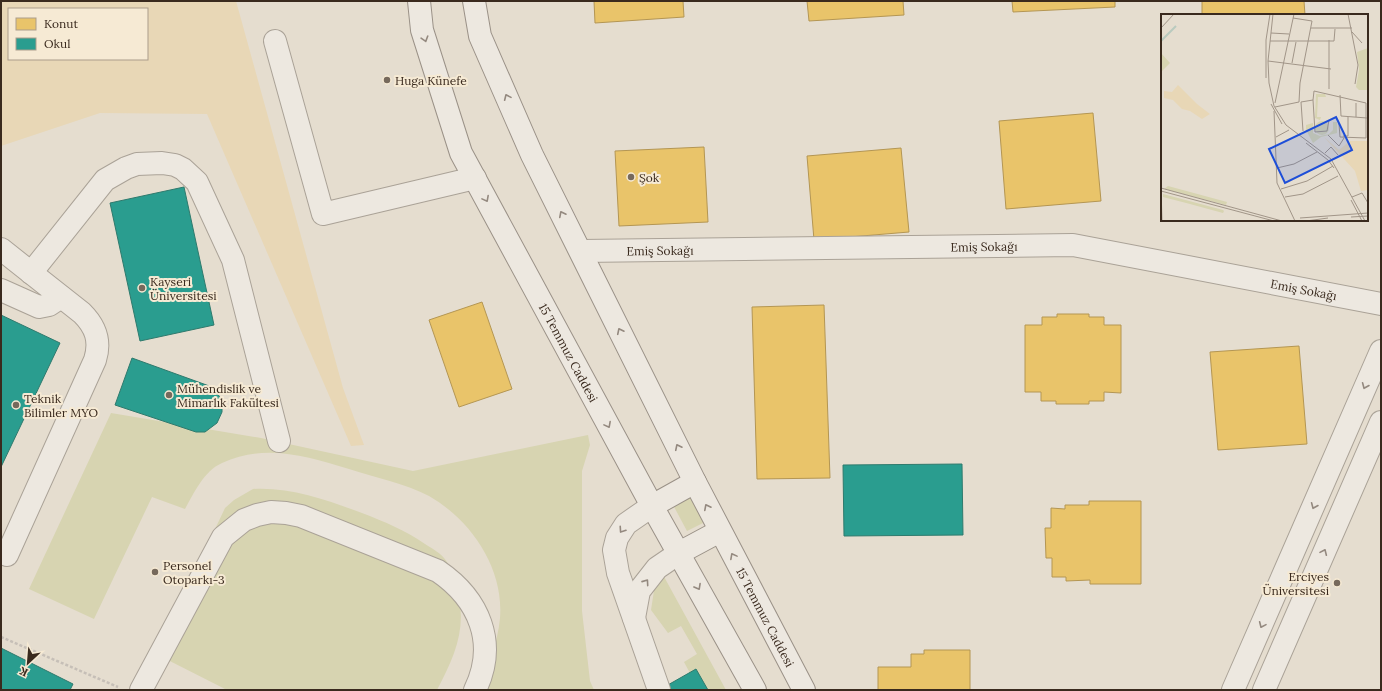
<svg xmlns="http://www.w3.org/2000/svg" width="1382" height="691" viewBox="0 0 1382 691" font-family="Lora,serif">
<style>
.green{fill:#d7d4b1}
.sand{fill:#e8d7b6;fill-rule:evenodd}
.homes{fill:#e9c46a;stroke:#b49653}
.schools{fill:#2a9d8f;stroke:#2f7a6d}
.lines{fill:none;stroke-linecap:round;stroke-linejoin:round}
.minor-casing{stroke:#aaa297;stroke-width:24}
.tertiary-casing{stroke:#aaa297;stroke-width:24}
.secondary-casing{stroke:#9a9187;stroke-width:24}
.path{stroke:#c6bfb7;stroke-width:2.5;stroke-dasharray:3 2;stroke-linecap:butt}
.minor{stroke:#ede8e0;stroke-width:22}
.tertiary{stroke:#ede8e0;stroke-width:22}
.secondary{stroke:#ede8e0;stroke-width:22}
.oneway{stroke:#94897f}
.poi-dot{fill:#76695c;stroke:#f6ead4;stroke-width:1.5}
.labels{text-anchor:middle;dominant-baseline:central;stroke-width:4;stroke-linejoin:round;paint-order:stroke}
.poi-label{font-size:12px;fill:#3a2a1e;stroke:#f6ead4;text-anchor:start}
.street-label{font-size:12px;fill:#3a2a1e;stroke:#f6ead4}
.inset-river{fill:none;stroke:#b9cabf;stroke-width:2}
.inset-road{fill:none;stroke:#a19588;stroke-width:1}
.view{fill:#1d4ed8;fill-opacity:0.15;stroke:#1d4ed8;stroke-width:2}
.inset-edge{fill:none;stroke:#3a2a1e;stroke-width:2}
</style>
<rect width="100%" height="100%" fill="#e5ddcf"/>
<g class="green">
<path d="M 111,413 L 261,438 L 413,471 L 588,435 L 590,445 L 582,471 L 582,611 L 590,681 L 594,690 L 477,690 C 487,667 498,643 500,618 C 504,568 471,520 429,496 C 406,484 374,477 349,469 C 306,456 265,443 222,463 C 204,471 194,493 185,509 L 152,497 L 94,619 L 29,589 Z"/>
<path d="M 253,489 C 291,487 327,500 362,513 C 385,522 405,530 425,544 C 431,548 439,552 444,558 C 450,565 453,574 455,583 C 469,624 456,654 437,690 L 227,690 L 156,654 L 225,508 L 234,500 Z"/>
<polygon points="691,493 707,521 687,531 672,503"/>
<polygon points="662,573 726,690 699,690 684,662 697,654 681,626 668,633 651,610 655,584"/>
</g>
<path class="sand" d="M 1,1 L 236,1 L 343,388 L 364,445 L 351,446 L 207,114 L 100,113 L 1,146 ZM 9,9 L 147,9 L 147,59 L 9,59 Z"/>
<g class="homes">
<polygon points="594,1 683,1 684,17 595,23"/>
<polygon points="807,1 903,1 904,15 809,21"/>
<polygon points="1012,1 1115,1 1115,7 1013,12"/>
<polygon points="1202,1 1304,1 1305,15 1202,15"/>
<polygon points="1093,113 1101,201 1006,209 999,121"/>
<polygon points="704,147 708,222 619,226 615,151"/>
<polygon points="901,148 909,232 814,240 807,156"/>
<polygon points="482,302 512,389 459,407 429,320"/>
<polygon points="824,305 830,478 757,479 752,307"/>
<polygon points="1057,314 1089,314 1089,317 1104,317 1104,325 1121,325 1121,393 1104,392 1104,401 1089,401 1089,404 1056,404 1056,401 1041,401 1041,392 1025,392 1025,325 1042,325 1042,317 1057,317"/>
<polygon points="1299,346 1307,444 1218,450 1210,352"/>
<polygon points="1089,501 1141,501 1141,584 1090,584 1090,580 1066,581 1066,577 1052,577 1052,558 1046,558 1045,528 1051,528 1051,508 1065,509 1065,505 1089,505"/>
<polygon points="924,650 970,650 970,690 878,690 878,667 911,667 911,654 924,654"/>
</g>
<g class="schools">
<polygon points="184,187 214,325 140,341 110,203"/>
<polygon points="1,315 60,343 1,467"/>
<polygon points="132,358 212,387 218,394 222,402 222,412 217,423 205,432 196,432 115,405"/>
<polygon points="962,464 963,535 844,536 843,465"/>
<polygon points="1,648 73,684 70,690 1,690"/>
<polygon points="696,669 708,690 659,690"/>
</g>
<g class="lines">
<defs>
<g id="minor">
<polyline points="275,41 323,214 475,178"/>
<path d="M 1,249 L 82,313 C 96,327 101,341 95,360 L 7,555"/>
<path id="s1" d="M 581,251 L 1073,245 L 1381,304"/>
<polyline points="31,273 105,180 126,168 137,164 162,163 175,165 183,169 197,182 233,260 279,441"/>
<polyline points="1,290 39,307 49,305 61,297"/>
<polyline points="652,506 626,524 617,538 614,550 618,573 659,690"/>
<polyline points="634,618 639,591 657,568 679,553"/>
<path d="M 141,690 L 223,537 L 244,520 L 257,515 L 271,512 L 286,513 L 301,516 L 438,571 C 479,599 498,643 475,690"/>
</g>
<g id="tertiary">
<polyline points="1233,690 1381,351"/>
<polyline points="1264,690 1381,422"/>
</g>
<g id="secondary">
<path id="s2" d="M 419,1 L 422,30 L 461,153 L 652,506 L 755,690"/>
<path id="s3" d="M 474,1 L 480,36 L 532,155 L 695,482 L 804,690"/>
<polyline points="652,506 695,482"/>
<polyline points="679,553 720,531"/>
</g>
</defs>
<use href="#minor" class="minor-casing"/>
<use href="#tertiary" class="tertiary-casing"/>
<use href="#secondary" class="secondary-casing"/>
<polyline class="path" points="1,637 118,687"/>
<use href="#minor" class="minor"/>
<use href="#tertiary" class="tertiary"/>
<use href="#secondary" class="secondary"/>
</g>
<defs><path id="oneway-chevron" d="M-2-3.5L2.5 0L-2 3.5" fill="none" stroke-width="1.6" stroke-linecap="round" stroke-linejoin="round"/></defs>
<g class="oneway">
<use href="#oneway-chevron" transform="translate(425 39) rotate(73)"/>
<use href="#oneway-chevron" transform="translate(507 97) rotate(-114)"/>
<use href="#oneway-chevron" transform="translate(486 199) rotate(62)"/>
<use href="#oneway-chevron" transform="translate(562 214) rotate(-117)"/>
<use href="#oneway-chevron" transform="translate(620 331) rotate(-116)"/>
<use href="#oneway-chevron" transform="translate(1365 386) rotate(113)"/>
<use href="#oneway-chevron" transform="translate(608 425) rotate(62)"/>
<use href="#oneway-chevron" transform="translate(678 447) rotate(-116)"/>
<use href="#oneway-chevron" transform="translate(1314 506) rotate(113)"/>
<use href="#oneway-chevron" transform="translate(707 507) rotate(-117)"/>
<use href="#oneway-chevron" transform="translate(622 530) rotate(124)"/>
<use href="#oneway-chevron" transform="translate(1324 552) rotate(-66)"/>
<use href="#oneway-chevron" transform="translate(733 556) rotate(-118)"/>
<use href="#oneway-chevron" transform="translate(646 582) rotate(-55)"/>
<use href="#oneway-chevron" transform="translate(698 587) rotate(61)"/>
<use href="#oneway-chevron" transform="translate(1262 625) rotate(114)"/>
</g>
<g class="poi-dot">
<circle cx="387" cy="80" r="4"/>
<circle cx="631" cy="177" r="4"/>
<circle cx="142" cy="288" r="4"/>
<circle cx="169" cy="395" r="4"/>
<circle cx="16" cy="405" r="4"/>
<circle cx="155" cy="572" r="4"/>
<circle cx="1337" cy="583" r="4"/>
</g>
<g class="labels">
<g class="poi-label">
<text x="395" y="80">Huga Künefe</text>
<text x="639" y="177">Şok</text>
<text x="150" y="281">Kayseri<tspan x="150" dy="14">Üniversitesi</tspan></text>
<text x="177" y="388">Mühendislik ve<tspan x="177" dy="14">Mimarlık Fakültesi</tspan></text>
<text x="24" y="398">Teknik<tspan x="24" dy="14">Bilimler MYO</tspan></text>
<text x="163" y="565">Personel<tspan x="163" dy="14">Otoparkı-3</tspan></text>
<text x="1329" y="576" text-anchor="end">Erciyes<tspan x="1329" dy="14">Üniversitesi</tspan></text>
</g>
<g class="street-label">
<text stroke="none"><textPath href="#s1" startOffset="403">Emiş Sokağı</textPath></text>
<text stroke="none"><textPath href="#s1" startOffset="79">Emiş Sokağı</textPath></text>
<text stroke="none"><textPath href="#s1" startOffset="727">Emiş Sokağı</textPath></text>
<text stroke="none"><textPath href="#s2" startOffset="385">15 Temmuz Caddesi</textPath></text>
<text stroke="none"><textPath href="#s3" startOffset="683">15 Temmuz Caddesi</textPath></text>
</g>
</g>
<g transform="translate(1161 14)">
<rect width="207" height="207" fill="#e5ddcf"/>
<path d="M 207,34 L 207,127 L 206,76 L 198,76 L 195,73 L 198,56 L 196,38 ZM 0,39 L 9,49 L 0,58 ZM 155,80 L 164,80 L 165,83 L 157,83 L 156,103 L 160,103 L 159,106 L 154,104 ZM154 114a7 7 0 1 1 14 0a7 7 0 1 1-14 0ZM 172,108 L 176,108 L 176,119 L 160,123 L 152,129 L 145,116 L 145,111 L 152,109 L 152,119 L 159,122 L 168,120 L 172,116 ZM 7,172 L 66,188 L 65,191 L 3,175 ZM 2,180 L 62,196 L 63,197 L 62,199 L 29,190 L 2,183 Z" fill="#d7d4b1"/>
<path d="M 17,71 L 36,90 L 49,100 L 41,105 L 29,97 L 21,95 L 12,86 L 3,84 L 3,77 L 11,78 ZM 163,123 L 178,136 L 189,127 L 207,127 L 207,176 L 200,177 L 194,157 Z" fill="#e8d7b6"/>
<path class="inset-river" d="M 0,27 L 15,12"/>
<path class="inset-road" d="M 112,0 L 107,47 L 108,69 L 113,92 L 125,111 L 170,145 L 204,207M 187,0 L 197,51 L 194,70M 0,14 L 13,0M 150,14 L 191,14M 191,18 L 201,29M 110,19 L 128,20M 109,27 L 173,27 L 174,15M 107,47 L 170,55M 131,49 L 135,28M 105,64 L 105,26 L 109,0M 168,75 L 168,26M 179,81 L 180,102 L 206,104M 152,86 L 153,77 L 205,89 L 205,124 L 179,123 L 178,110M 114,89 L 133,0M 195,89 L 195,103M 110,90 L 121,110M 114,93 L 138,88 L 139,69 L 151,7 L 132,4M 113,97 L 116,169 L 134,207M 142,117 L 140,88 L 152,86 L 154,118 L 166,117 L 168,106M 167,121 L 178,132 L 183,124M 182,122 L 187,122 L 187,103M 115,123 L 128,116M 145,129 L 167,146 L 173,154M 164,139 L 170,133 L 177,141M 116,154 L 133,150 L 156,138M 0,174 L 121,207M 0,175 L 1,207M 120,175 L 146,167 L 172,152M 0,177 L 113,207M 124,183 L 142,180 L 177,162M 191,183 L 201,179 L 207,189M 190,186 L 201,207M 190,203 L 207,202M 139,204 L 207,199M 145,207 L 167,204"/>
<path class="view" d="M 175,103 L 191,136 L 124,169 L 108,135 Z"/>
<rect width="207" height="207" class="inset-edge"/>
</g>
<rect width="1382" height="691" fill="none" stroke="#3a2a1e" stroke-width="4"/>
<rect x="8" y="8" width="140" height="52" fill="#f6ead4" stroke="#ab9d8b"/>
<rect x="16" y="18" width="20" height="12" fill="#e9c46a" stroke="#ab9d8b"/>
<text x="44" y="28" font-size="12" fill="#3a2a1e">Konut</text>
<rect x="16" y="38" width="20" height="12" fill="#2a9d8f" stroke="#ab9d8b"/>
<text x="44" y="48" font-size="12" fill="#3a2a1e">Okul</text>
<g transform="translate(28 663) rotate(206)" stroke="#f6ead4" stroke-width="3" paint-order="stroke">
<path d="M0-3L7 15L0 10L-7 15Z" fill="#3a2a1e"/>
<text y="-6" font-size="11" font-weight="bold" text-anchor="middle" fill="#3a2a1e">K</text>
</g>
</svg>
